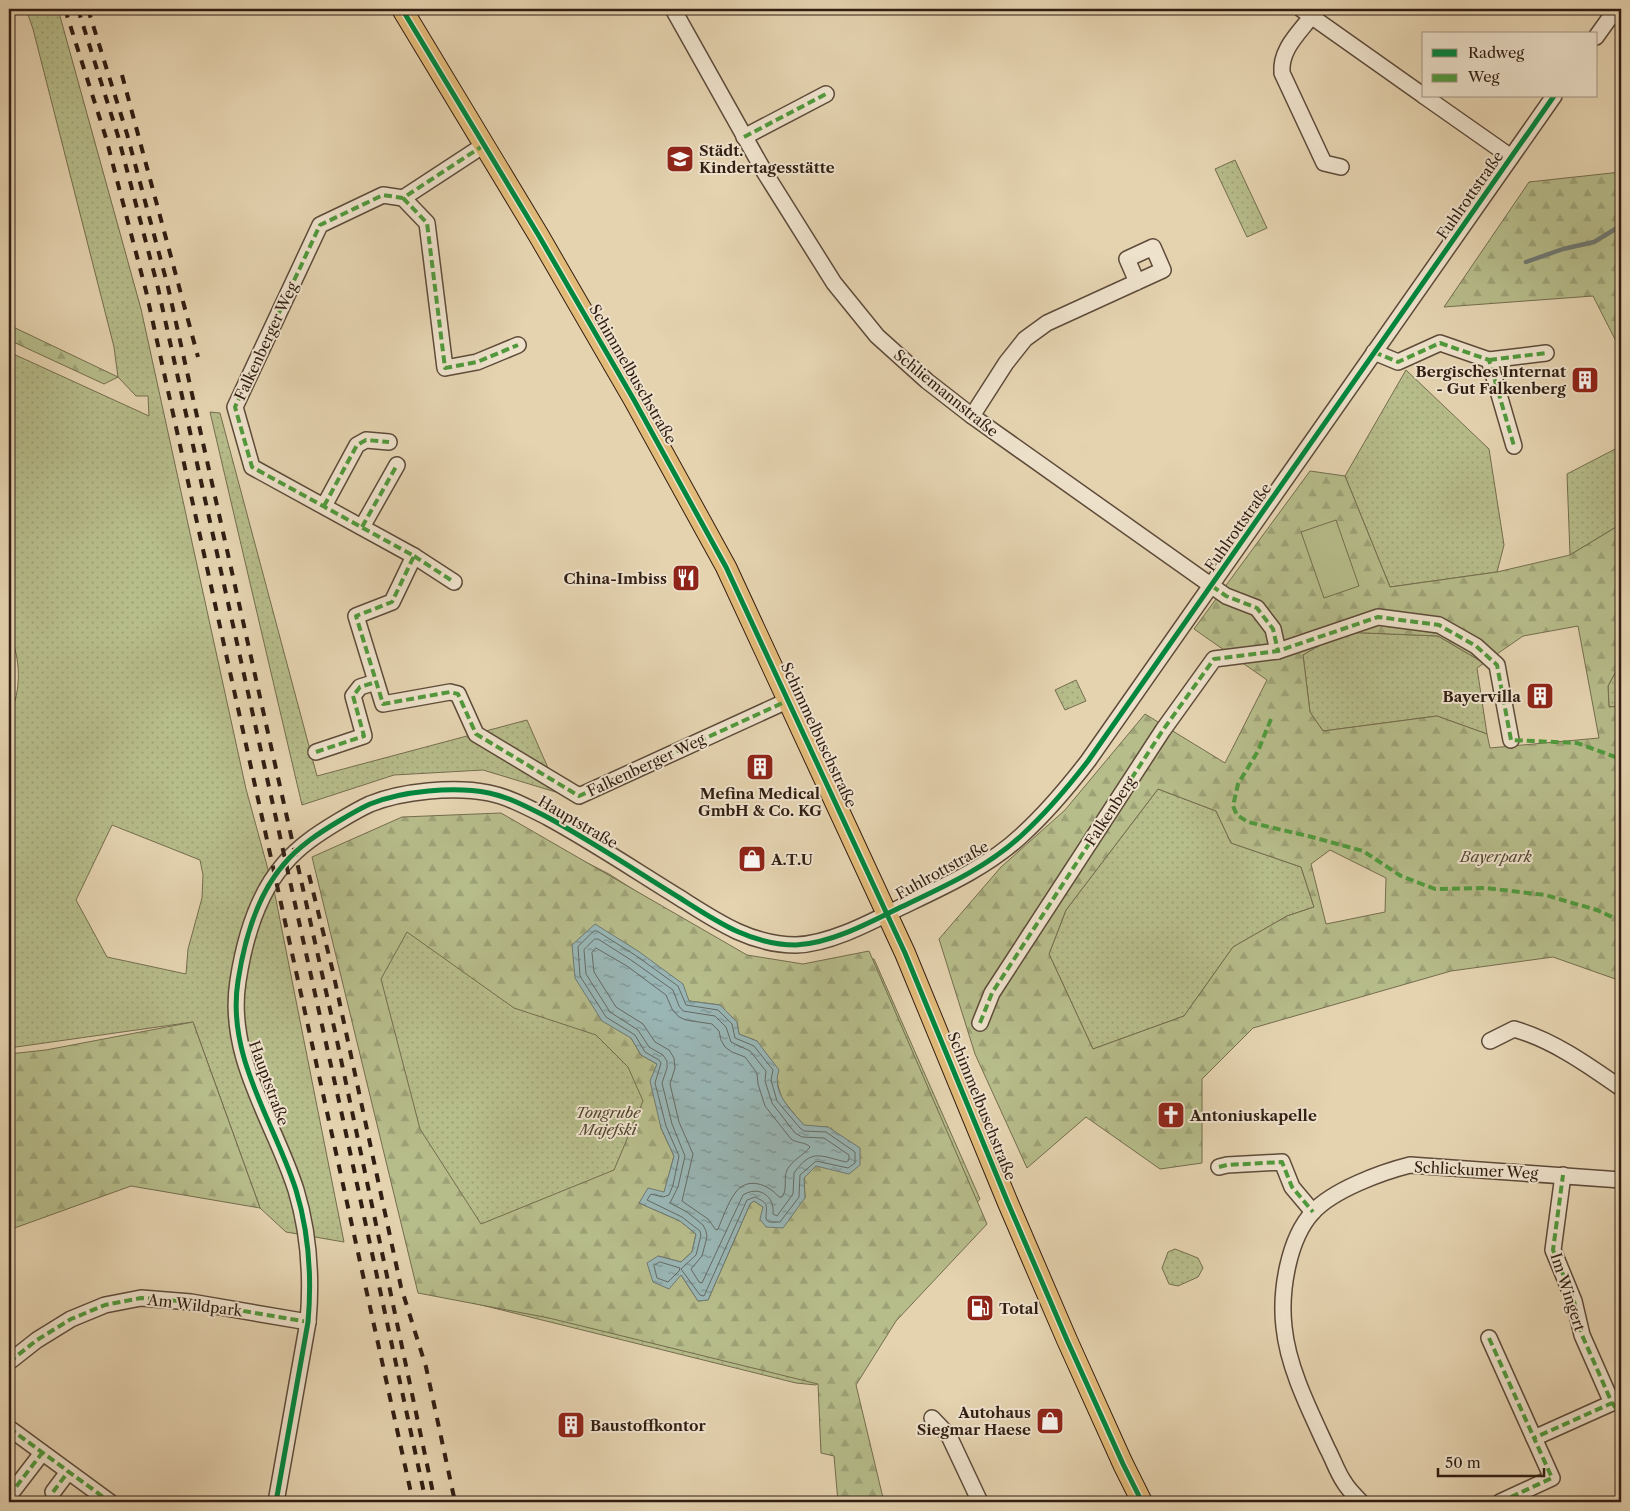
<svg xmlns="http://www.w3.org/2000/svg" width="1630" height="1511" viewBox="0 0 1630 1511" font-family="'Libre Caslon Text',serif">
<style>
.grass{fill:url(#grass-dots);stroke:#746d4e;fill-rule:evenodd}
.forest{fill:url(#forest-firs);stroke:#746d4e;fill-rule:evenodd}
.pitch{fill:#b6bc8a;stroke:#746d4e}
.water{fill:url(#water-ripples);stroke:#6f7974}
.lines{fill:none;stroke-linecap:round;stroke-linejoin:round}
.shore{stroke:#656a64;stroke-width:1}
.stream{stroke:#6f7974;stroke-width:4.5}
.minor-casing{stroke:#5e4b3a;stroke-width:18}
.major-casing{stroke:#311e13;stroke-width:22}
.minor{stroke:#eee2cc;stroke-width:15}
.major{stroke:#e2ba78;stroke-width:20}
.rail{stroke:#311e13;stroke-width:4;stroke-dasharray:9 9;stroke-linecap:butt}
.quiet{stroke:#509a3d;stroke-width:4;stroke-dasharray:8 4;stroke-linecap:butt}
.cycleway-casing{stroke:#eee2cc;stroke-width:8}
.cycleway{stroke:#00873e;stroke-width:5}
.labels{text-anchor:middle;dominant-baseline:central;stroke-width:4;stroke-linejoin:round;paint-order:stroke}
.poi-label{font-size:15px;font-weight:bold;fill:#311e13;stroke:#eee2cc;text-anchor:start}
.street-label{font-size:15px;fill:#311e13;stroke:#eee2cc}
.park-label{font-size:15px;font-style:italic;fill:#524631;stroke:#eee2cc}
</style>
<defs>
<pattern id="grass-dots" width="8" height="8" patternUnits="userSpaceOnUse" patternTransform="scale(1.25)"><rect width="8" height="8" fill="#b6bc8a"/><path d="M2 2h.1M6 6h.1" fill="none" stroke="#9da176" stroke-width="1.8" stroke-linecap="round"/></pattern>
<pattern id="forest-firs" width="22" height="20" patternUnits="userSpaceOnUse" patternTransform="scale(1.25)"><rect width="22" height="20" fill="#b6bc8a"/><path d="M5 1l3.5 6h-7zM16 11l3.5 6h-7z" fill="#9da176"/></pattern>
<pattern id="water-ripples" width="26" height="14" patternUnits="userSpaceOnUse" patternTransform="scale(1.25)"><rect width="26" height="14" fill="#99b6b5"/><path d="M2 4q2-2 4 0t4 0M15 11q2-2 4 0t4 0" fill="none" stroke="#7d9392"/></pattern>
</defs>
<rect width="100%" height="100%" fill="#e5d3b0"/>
<filter id="stains"><feTurbulence type="fractalNoise" baseFrequency=".004" numOctaves="4"/><feColorMatrix values="0 0 0 0 .2 0 0 0 0 .09 0 0 0 0 .02 0 0 0 .5 -.17"/></filter>
<radialGradient id="worn" r=".72"><stop offset=".6" stop-color="#630" stop-opacity="0"/><stop offset="1" stop-color="#630" stop-opacity=".3"/></radialGradient>
<g class="grass">
<path d="M 26,9 L 58,9 L 141,309 L 246,789 L 275,895 L 344,1242 L 286,1232 L 260,1208 L 193,1022 L 9,1048 L 9,718 C 22,688 21,661 9,631 L 9,352 L 149,416 L 148,396 L 136,396 L 118,377 L 114,347 L 33,29 ZM 112,825 L 200,860 L 203,875 L 202,898 L 188,949 L 186,974 L 107,957 L 76,900 Z"/>
<polygon points="1235,160 1267,228 1247,237 1215,169"/>
<polygon points="1406,370 1489,449 1504,545 1497,572 1390,587 1345,476"/>
<polygon points="210,412 220,413 317,776 527,720 559,793 483,770 394,775 302,805"/>
<polygon points="1621,446 1621,524 1570,555 1567,474"/>
<polygon points="1342,632 1438,636 1484,663 1477,668 1487,734 1437,716 1323,731 1310,712 1303,655"/>
<polygon points="1621,662 1621,706 1609,707 1608,686"/>
<polygon points="1076,680 1086,701 1065,710 1055,690"/>
<polygon points="1158,789 1216,811 1231,843 1301,867 1314,907 1287,916 1233,947 1184,1016 1093,1049 1049,954 1066,910"/>
<polygon points="517,827 609,874 730,951 752,961 798,969 856,957 874,959 980,1199 816,1385 796,1383 425,1291 386,1093 367,843"/>
<polygon points="1175,1249 1198,1258 1203,1268 1198,1277 1178,1286 1169,1284 1162,1268 1168,1252"/>
</g>
<g class="forest">
<polygon points="1621,172 1621,351 1593,296 1444,307 1529,182"/>
<polygon points="9,325 118,377 104,384 9,340"/>
<path d="M 1310,471 L 1345,476 L 1390,587 L 1497,572 L 1570,555 L 1621,524 L 1621,662 L 1608,686 L 1609,707 L 1621,706 L 1621,981 L 1553,957 L 1451,971 L 1253,1028 L 1202,1079 L 1202,1163 L 1160,1169 L 1086,1117 L 1027,1168 L 975,1054 L 939,939 L 1001,867 L 1065,810 L 1145,714 L 1225,763 L 1267,680 L 1194,629 ZM 1578,626 L 1599,738 L 1490,748 L 1487,734 L 1437,716 L 1323,731 L 1310,712 L 1303,655 L 1342,632 L 1438,636 L 1484,663 L 1523,636 ZM 1158,789 L 1216,811 L 1231,843 L 1301,867 L 1314,907 L 1287,916 L 1233,947 L 1184,1016 L 1093,1049 L 1049,954 L 1066,910 ZM 1330,850 L 1386,878 L 1385,912 L 1326,924 L 1311,864 Z"/>
<path d="M 501,813 L 747,955 L 803,964 L 869,951 L 987,1224 L 896,1321 L 856,1385 L 884,1502 L 838,1502 L 834,1456 L 821,1453 L 818,1384 L 549,1318 L 418,1293 L 312,857 L 402,817 ZM 407,932 L 514,1008 L 596,1035 L 628,1067 L 643,1101 L 614,1170 L 481,1224 L 420,1129 L 381,979 ZM 689,1001 L 720,1005 L 737,1022 L 739,1034 L 757,1041 L 776,1079 L 782,1099 L 804,1126 L 828,1127 L 816,1166 L 804,1178 L 805,1198 L 763,1207 L 754,1201 L 750,1204 L 708,1300 L 698,1301 L 681,1275 L 658,1256 L 681,1262 L 692,1252 L 696,1234 L 680,1221 L 639,1203 L 664,1193 L 674,1156 L 661,1128 L 657,1064 L 641,1055 L 631,1038 Z"/>
<polygon points="193,1022 260,1208 131,1186 9,1230 9,1054 46,1050"/>
</g>
<polygon class="pitch" points="1336,520 1359,586 1324,598 1301,532"/>
<path class="water" d="M 595,924 L 638,951 L 683,984 L 689,1001 L 720,1005 L 737,1022 L 739,1034 L 757,1041 L 779,1070 C 771,1092 791,1110 804,1125 L 828,1127 L 860,1148 L 860,1165 L 849,1174 L 816,1166 L 804,1178 L 805,1198 L 783,1228 L 766,1227 L 760,1219 L 763,1207 L 754,1201 L 750,1204 L 708,1300 L 698,1301 L 681,1275 L 669,1289 L 653,1282 L 647,1263 L 658,1256 L 681,1262 L 692,1252 L 696,1234 L 680,1221 L 639,1203 L 648,1188 L 664,1192 L 674,1156 L 661,1128 L 650,1081 L 657,1064 L 641,1055 L 631,1038 L 602,1021 L 575,978 L 572,945 Z"/>
<g class="lines">
<g class="shore">
<path d="M 594,931 L 597,931 L 635,955 L 678,986 L 686,1005 L 718,1010 L 732,1024 L 735,1038 L 754,1046 L 773,1070 L 771,1080 L 777,1101 L 800,1128 L 804,1131 L 826,1132 L 855,1152 L 855,1163 L 848,1168 L 816,1161 L 800,1175 L 799,1197 L 780,1222 L 769,1222 L 766,1219 C 766,1205 770,1204 755,1197 L 747,1200 L 704,1296 L 700,1295 L 681,1269 L 696,1255 L 701,1235 L 700,1231 L 682,1217 L 647,1200 L 651,1194 L 663,1197 L 669,1195 L 673,1185 L 679,1156 L 666,1126 L 655,1083 L 661,1063 L 659,1060 L 645,1052 L 635,1035 L 606,1017 L 580,976 L 578,947 Z"/>
<path d="M 595,939 L 598,939 L 631,960 L 673,990 L 679,1006 L 683,1011 L 715,1016 L 726,1027 L 731,1042 L 750,1051 L 766,1071 L 765,1081 L 772,1103 L 795,1133 L 802,1137 L 824,1138 L 849,1155 L 849,1160 L 846,1162 C 820,1156 812,1148 794,1173 L 793,1194 L 777,1216 L 773,1214 C 775,1196 759,1185 743,1195 L 702,1283 L 699,1282 L 691,1269 L 702,1256 L 707,1237 L 706,1231 L 703,1225 L 687,1212 L 670,1203 L 678,1187 L 685,1156 L 672,1124 L 662,1083 L 667,1068 L 667,1061 L 663,1055 L 649,1047 L 638,1030 L 610,1012 L 586,974 L 584,950 Z"/>
<path d="M 596,948 L 627,966 L 666,995 L 672,1009 L 679,1017 L 686,1020 L 712,1024 L 719,1031 L 721,1040 L 725,1047 L 732,1052 L 745,1057 L 757,1073 L 758,1084 L 765,1106 L 791,1139 C 796,1143 806,1142 810,1147 C 804,1155 792,1160 787,1170 C 783,1179 788,1189 782,1197 L 779,1197 C 768,1184 747,1176 735,1193 C 728,1203 723,1217 718,1229 L 716,1230 L 708,1219 L 682,1201 L 693,1154 L 679,1122 L 670,1084 L 675,1068 L 674,1058 L 669,1050 L 655,1042 L 643,1024 L 616,1007 L 594,972 L 592,953 Z"/>
<polygon points="660,1262 680,1268 679,1271 668,1282 657,1278 654,1266"/>
</g>
<polyline class="stream" points="1526,262 1563,249 1594,242 1617,228 1621,229"/>
<defs>
<g id="minor">
<polyline points="673,9 765,173 834,283 877,336 927,381 972,416 1226,596 1257,608 1273,629 1278,651"/>
<polyline points="1301,9 1424,96"/>
<path d="M 1311,17 C 1298,34 1280,50 1282,73 L 1324,163 L 1341,167"/>
<polyline points="1596,37 1616,9"/>
<polyline points="1424,96 1511,157"/>
<polyline points="744,137 826,94"/>
<polyline points="484,145 403,198 383,195 320,225 235,407 252,467 414,556 392,602 356,616 383,704 450,692 458,694 476,734 579,796 789,700"/>
<polyline points="403,198 427,223 445,368 477,362 518,345"/>
<polyline points="1374,352 1398,362 1440,343 1489,360 1514,446"/>
<polyline points="1489,360 1546,353"/>
<polyline points="972,416 1006,363 1025,339 1047,323 1163,270 1153,247 1127,259 1137,282"/>
<polyline points="324,506 357,445 366,440 389,442"/>
<polyline points="362,527 397,465"/>
<polyline points="414,556 454,582"/>
<polyline points="316,752 364,736 353,696 360,687 376,682"/>
<polyline points="980,1023 992,993 1163,730 1214,659 1278,651 1378,617 1439,625 1476,646 1497,665 1511,740"/>
<path d="M 1490,1041 L 1514,1029 C 1553,1040 1588,1065 1621,1088"/>
<polyline points="1219,1167 1227,1165 1282,1162 1292,1187 1313,1212"/>
<polyline points="1489,1338 1534,1438"/>
<polyline points="9,1362 37,1340 71,1319 105,1305 141,1298 191,1302 308,1322"/>
<polyline points="932,1418 949,1436 980,1502"/>
<polyline points="9,1428 110,1502"/>
<polyline points="53,1492 68,1472"/>
<polyline points="9,1496 42,1453"/>
<path d="M 276,1502 L 308,1322 C 312,1277 309,1233 296,1190 C 274,1121 226,1057 238,981 C 244,942 257,895 284,864 C 299,846 319,833 339,821 C 349,815 359,809 370,804 C 402,791 454,786 489,793 C 509,797 529,808 547,817 C 593,842 636,871 680,898 C 716,921 751,945 796,945 C 830,944 871,922 901,907 C 943,887 988,867 1022,835 C 1046,813 1068,787 1088,761 L 1554,96"/>
<path d="M 1361,1502 C 1355,1496 1348,1489 1344,1482 C 1337,1472 1333,1459 1327,1448 C 1310,1411 1288,1368 1284,1327 C 1280,1292 1288,1239 1313,1212 C 1333,1190 1382,1172 1410,1165 L 1621,1180"/>
<polyline points="1500,1502 1552,1478 1534,1438 1612,1403 1582,1335 1574,1301 1553,1250 1563,1175"/>
</g>
<polyline id="major" points="402,9 539,236 634,400 726,567 905,953 1008,1203 1067,1340 1123,1464 1142,1502"/>
</defs>
<use href="#minor" class="minor-casing"/>
<use href="#major" class="major-casing"/>
<use href="#minor" class="minor"/>
<use href="#major" class="major"/>
<g class="rail">
<polyline points="65,9 106,138 146,291 413,1502"/>
<polyline points="78,9 118,136 158,288 342,1115 426,1502"/>
<polyline points="88,9 127,134 168,287 336,1036 435,1502"/>
<polyline points="122,75 198,357"/>
<polyline points="309,875 333,972 401,1287 426,1367 455,1502"/>
</g>
<g class="quiet">
<polyline points="744,137 826,94"/>
<polyline points="484,145 403,198 383,195 320,225 235,407 252,467 414,556 392,602 356,616 383,704 450,692 458,694 476,734 579,796 789,700"/>
<polyline points="403,198 427,223 445,368 477,362 518,345"/>
<polyline points="1374,352 1398,362 1440,343 1489,360 1514,446"/>
<polyline points="1489,360 1546,353"/>
<polyline points="324,506 357,445 366,440 389,442"/>
<polyline points="362,527 397,465"/>
<polyline points="414,556 454,582"/>
<polyline points="1212,586 1226,596 1257,608 1273,629 1278,651"/>
<polyline points="1271,719 1258,751 1238,784 1233,806 1237,815 1248,822 1312,837 1363,851 1401,876 1435,889 1486,888 1545,895 1597,910 1621,921"/>
<polyline points="316,752 364,736 353,696 360,687 376,682"/>
<polyline points="980,1023 992,993 1163,730 1214,659 1278,651 1378,617 1439,625 1476,646 1497,665 1511,740 1577,743 1621,759"/>
<polyline points="1219,1167 1227,1165 1282,1162 1292,1187 1313,1212"/>
<polyline points="1489,1338 1534,1438"/>
<polyline points="9,1362 37,1340 71,1319 105,1305 141,1298 191,1302 308,1322"/>
<polyline points="1612,1403 1621,1415"/>
<polyline points="9,1428 110,1502"/>
<polyline points="53,1492 68,1472"/>
<polyline points="9,1496 42,1453"/>
<polyline points="1500,1502 1552,1478 1534,1438 1612,1403 1582,1335 1574,1301 1553,1250 1563,1175"/>
</g>
<defs>
<g id="cycleway">
<polyline points="402,9 539,236 634,400 726,567 905,953 1008,1203 1067,1340 1123,1464 1142,1502"/>
<path d="M 276,1502 L 308,1322 C 312,1277 309,1233 296,1190 C 274,1121 226,1057 238,981 C 244,942 257,895 284,864 C 299,846 319,833 339,821 C 349,815 359,809 370,804 C 402,791 454,786 489,793 C 509,797 529,808 547,817 C 593,842 636,871 680,898 C 716,921 751,945 796,945 C 830,944 871,922 901,907 C 943,887 988,867 1022,835 C 1046,813 1068,787 1088,761 L 1554,96"/>
</g>
</defs>
<use href="#cycleway" class="cycleway-casing"/>
<use href="#cycleway" class="cycleway"/>
</g>
<defs>
<symbol id="school-square" viewBox="-11 -11 22 22"><rect x="-9" y="-9" width="18" height="18" rx="4" fill="#8f2418" stroke="#eee2cc"/><path d="M0-5L7-2L0 1L-7-2ZM-4 1L0 2.5L4 1V4Q0 6-4 4Z" fill="#fff"/></symbol>
<symbol id="building-square" viewBox="-11 -11 22 22"><rect x="-9" y="-9" width="18" height="18" rx="4" fill="#8f2418" stroke="#eee2cc"/><path d="M-4-6H4V6H1V3H-1V6H-4ZM-2.5-4.3h1.7v1.8h-1.7ZM.8-4.3h1.7v1.8H.8ZM-2.5-1h1.7V.8h-1.7ZM.8-1h1.7V.8H.8Z" fill="#fff"/></symbol>
<symbol id="restaurant-square" viewBox="-11 -11 22 22"><rect x="-9" y="-9" width="18" height="18" rx="4" fill="#8f2418" stroke="#eee2cc"/><path d="M-5-6h1v4h1v-4h1v4h1v-4h1v5L-1.5 .5V6h-2V.5L-5-1ZM5-6V6H3V1.5H1.5Q1.5-4 5-6Z" fill="#fff"/></symbol>
<symbol id="shop-square" viewBox="-11 -11 22 22"><rect x="-9" y="-9" width="18" height="18" rx="4" fill="#8f2418" stroke="#eee2cc"/><path d="M-5-2.5h2.3a2.7 3.5 0 0 1 5.4 0H5L5.5 6h-11ZM-1.5-2.5h3a1.5 2.3 0 0 0-3 0Z" fill="#fff"/></symbol>
<symbol id="church-square" viewBox="-11 -11 22 22"><rect x="-9" y="-9" width="18" height="18" rx="4" fill="#8f2418" stroke="#eee2cc"/><path d="M-1.2-6h2.4v3.5h3.3v2.4h-3.3V6h-2.4V-.1h-3.3v-2.4h3.3Z" fill="#fff"/></symbol>
<symbol id="fuel-square" viewBox="-11 -11 22 22"><rect x="-9" y="-9" width="18" height="18" rx="4" fill="#8f2418" stroke="#eee2cc"/><path d="M-5.5-6h7V0h2V4h1.3V-2.5L3-4.5l.8-.8L6-3V5H2.5V1h-1V6h-7ZM-4.2-4.7v3.2H.2V-4.7Z" fill="#fff"/></symbol>
</defs>
<g fill-rule="evenodd">
<use href="#school-square" x="664" y="143" width="32" height="32"/>
<use href="#building-square" x="1569" y="364" width="32" height="32"/>
<use href="#restaurant-square" x="670" y="562" width="32" height="32"/>
<use href="#building-square" x="1524" y="680" width="32" height="32"/>
<use href="#building-square" x="744" y="751" width="32" height="32"/>
<use href="#shop-square" x="736" y="843" width="32" height="32"/>
<use href="#church-square" x="1155" y="1099" width="32" height="32"/>
<use href="#fuel-square" x="964" y="1292" width="32" height="32"/>
<use href="#shop-square" x="1034" y="1405" width="32" height="32"/>
<use href="#building-square" x="555" y="1409" width="32" height="32"/>
</g>
<g class="labels">
<g class="poi-label">
<text x="699" y="150">Städt.<tspan x="699" dy="17">Kindertagesstätte</tspan></text>
<text x="1566" y="371" text-anchor="end">Bergisches Internat<tspan x="1566" dy="17">- Gut Falkenberg</tspan></text>
<text x="667" y="578" text-anchor="end">China-Imbiss</text>
<text x="1521" y="696" text-anchor="end">Bayervilla</text>
<text x="760" y="793" text-anchor="middle">Mefina Medical<tspan x="760" dy="17">GmbH &amp; Co. KG</tspan></text>
<text x="771" y="859">A.T.U</text>
<text x="1190" y="1115">Antoniuskapelle</text>
<text x="999" y="1308">Total</text>
<text x="1031" y="1412" text-anchor="end">Autohaus<tspan x="1031" dy="17">Siegmar Haese</tspan></text>
<text x="590" y="1425">Baustoffkontor</text>
</g>
<g class="street-label">
<text transform="translate(1470 195) rotate(-55)">Fuhlrottstraße</text>
<text transform="translate(266 341) rotate(-65)">Falkenberger Weg</text>
<text transform="translate(633 374) rotate(60)">Schimmelbuschstraße</text>
<text transform="translate(946 393) rotate(39)">Schliemannstraße</text>
<text transform="translate(1238 527) rotate(-55)">Fuhlrottstraße</text>
<text transform="translate(819 735) rotate(65)">Schimmelbuschstraße</text>
<text transform="translate(646 765) rotate(-25)">Falkenberger Weg</text>
<text transform="translate(1110 811) rotate(-57)">Falkenberg</text>
<text transform="translate(578 822) rotate(30)">Hauptstraße</text>
<text transform="translate(942 870) rotate(-29)">Fuhlrottstraße</text>
<text transform="translate(269 1083) rotate(70)">Hauptstraße</text>
<text transform="translate(982 1106) rotate(68)">Schimmelbuschstraße</text>
<text transform="translate(1476 1170) rotate(3)">Schlickumer Weg</text>
<text transform="translate(1568 1292) rotate(72)">Im Wingert</text>
<text transform="translate(195 1305) rotate(7)">Am Wildpark</text>
</g>
<g class="park-label">
<text x="1496" y="856">Bayerpark</text>
<text x="608" y="1112">Tongrube<tspan x="608" dy="17">Majefski</tspan></text>
</g>
</g>
<rect width="1630" height="1511" fill="none" stroke="#e5d3b0" stroke-width="30"/>
<rect x="10" y="10" width="1610" height="1491" fill="none" stroke="#311e13" stroke-width="2.5"/>
<rect x="15" y="15" width="1600" height="1481" fill="none" stroke="#311e13"/>
<rect x="1422" y="32" width="175" height="65" fill="#eee2cc" stroke="#a29482"/>
<rect x="1432" y="49" width="25" height="8" fill="#00873e" stroke="#a29482"/>
<text x="1468" y="58" font-size="15" fill="#311e13">Radweg</text>
<rect x="1432" y="74" width="25" height="8" fill="#509a3d" stroke="#a29482"/>
<text x="1468" y="82" font-size="15" fill="#311e13">Weg</text>
<path d="M1438 1468v8h106v-8" fill="none" stroke="#311e13" stroke-width="2.5"/>
<text x="1445" y="1468" font-size="15" fill="#311e13" stroke="#eee2cc" stroke-width="4" paint-order="stroke">50 m</text>
<rect width="100%" height="100%" filter="url(#stains)"/>
<rect width="100%" height="100%" fill="url(#worn)"/>
</svg>
